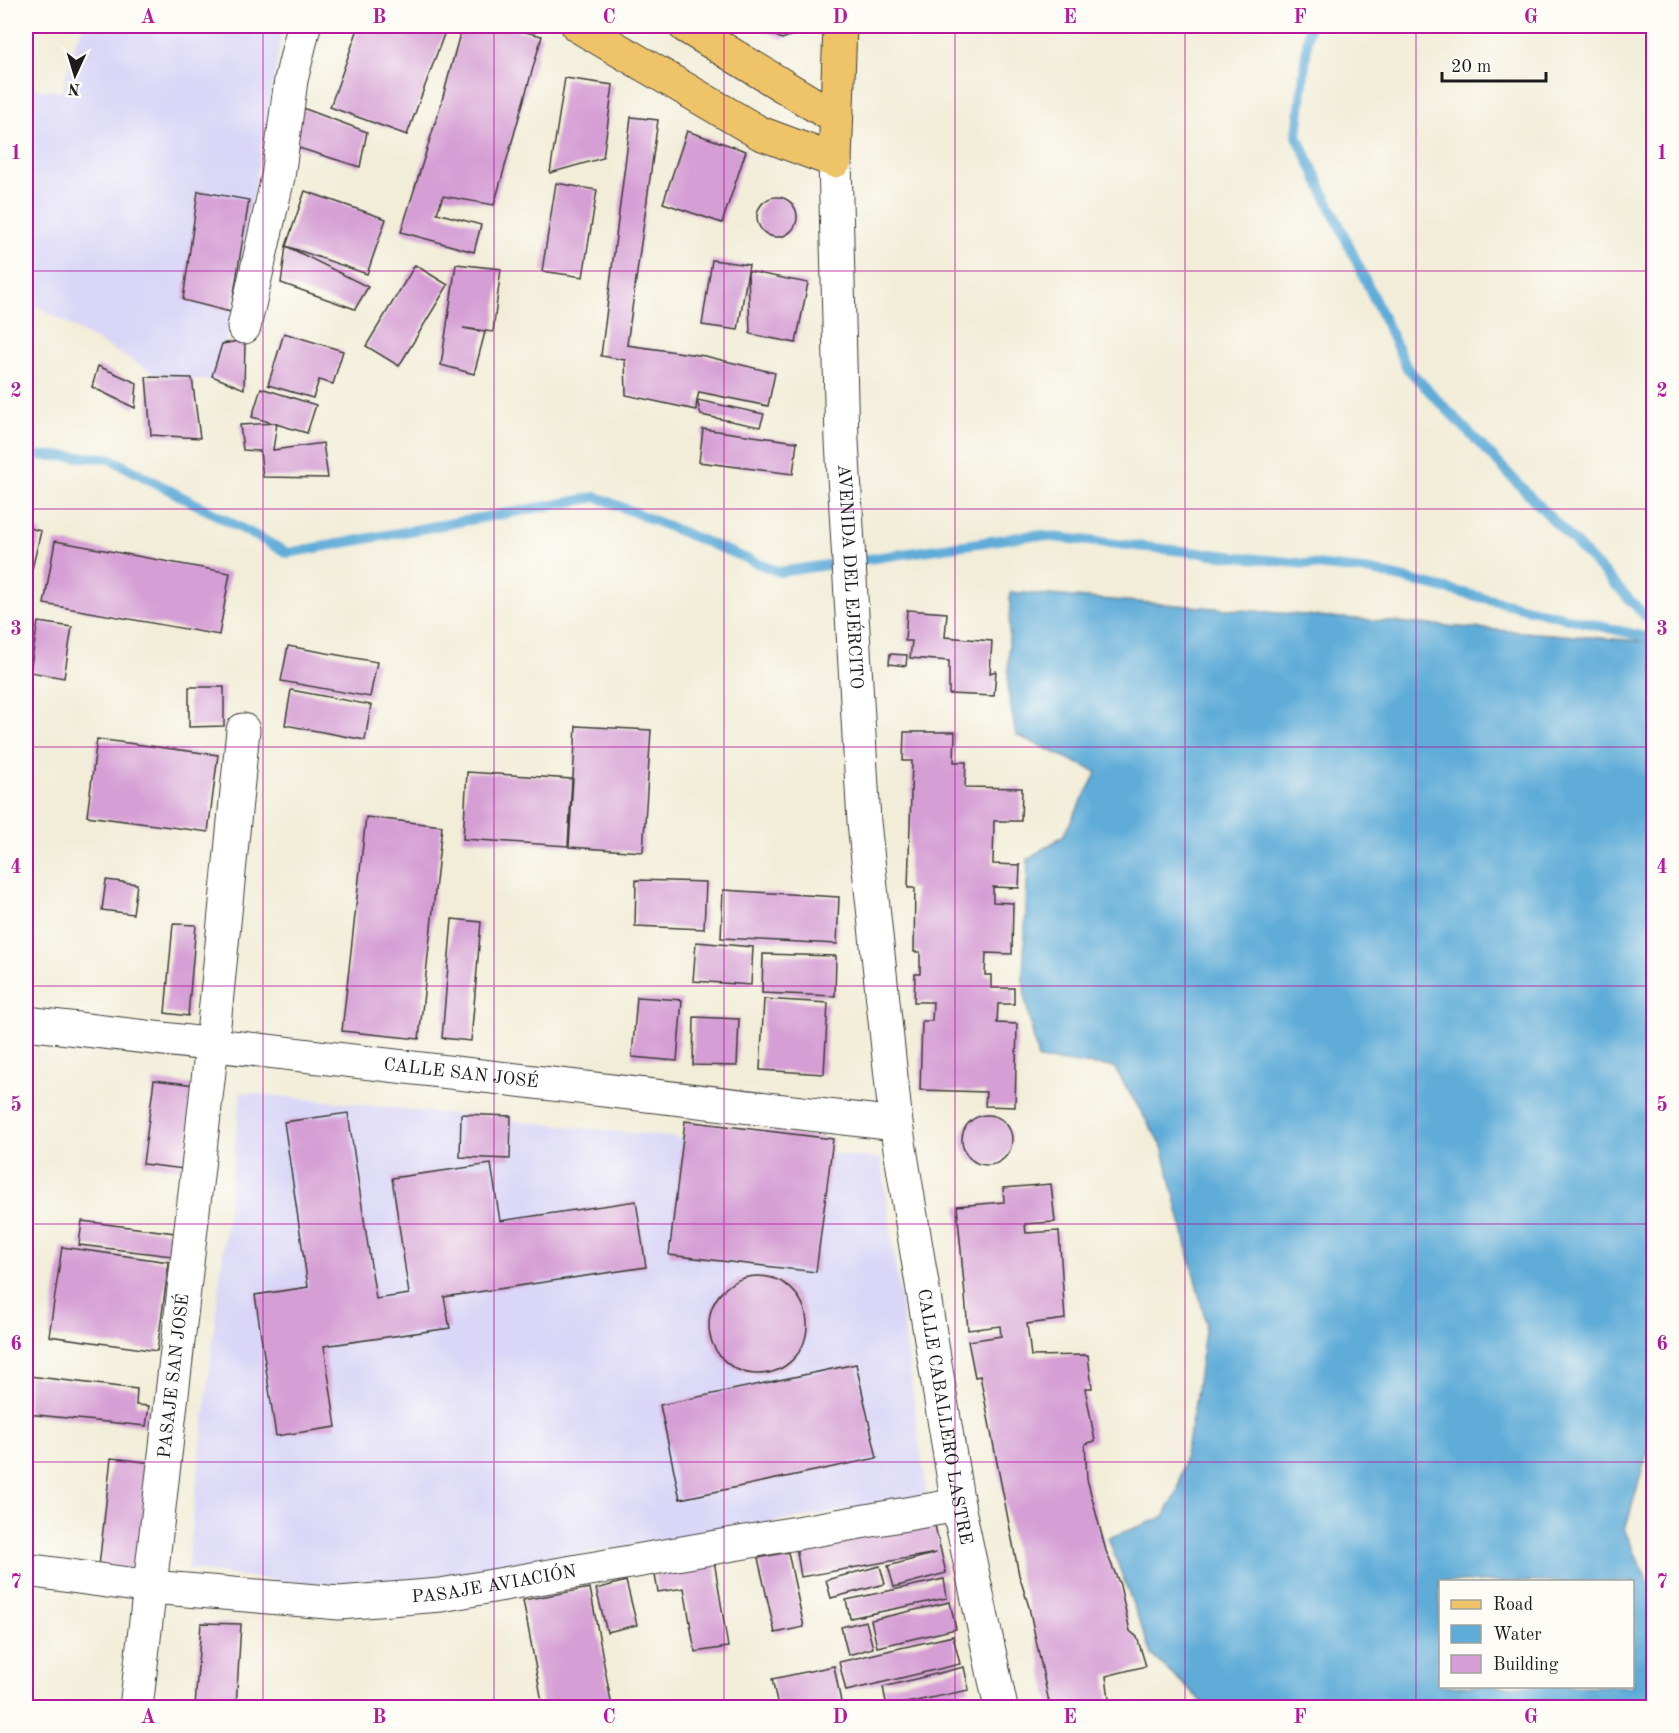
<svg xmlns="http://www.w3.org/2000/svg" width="1679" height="1733" viewBox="0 0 1679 1733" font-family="'Old Standard TT',serif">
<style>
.built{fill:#d9d6f7}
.water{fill:#5eacd8;stroke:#3d647a;stroke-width:1.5;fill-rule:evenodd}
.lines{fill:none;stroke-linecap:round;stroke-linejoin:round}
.stream{stroke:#5eacd8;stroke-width:10}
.building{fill:#d59ed4}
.minor-casing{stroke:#3c3b38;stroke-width:35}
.major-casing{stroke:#3c3b38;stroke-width:35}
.minor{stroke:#fff;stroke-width:33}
.major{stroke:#efc469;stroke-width:33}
.grid{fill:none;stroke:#b5179e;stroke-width:1.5;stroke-opacity:0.55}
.labels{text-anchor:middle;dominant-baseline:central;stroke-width:6;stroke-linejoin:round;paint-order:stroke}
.street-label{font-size:18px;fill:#1c1c1c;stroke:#fdfcf7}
.neatline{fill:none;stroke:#b5179e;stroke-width:2}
.grid-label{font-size:20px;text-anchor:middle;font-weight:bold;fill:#b5179e}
</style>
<rect width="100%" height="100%" fill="#fdfcf7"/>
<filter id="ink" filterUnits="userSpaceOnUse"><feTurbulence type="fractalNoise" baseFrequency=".0167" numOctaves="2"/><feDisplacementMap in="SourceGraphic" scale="12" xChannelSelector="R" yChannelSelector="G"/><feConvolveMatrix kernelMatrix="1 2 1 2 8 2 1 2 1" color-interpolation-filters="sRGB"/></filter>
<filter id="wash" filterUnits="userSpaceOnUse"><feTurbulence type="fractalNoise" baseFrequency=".008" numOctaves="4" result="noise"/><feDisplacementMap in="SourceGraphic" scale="24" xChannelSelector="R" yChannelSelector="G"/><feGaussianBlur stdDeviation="1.35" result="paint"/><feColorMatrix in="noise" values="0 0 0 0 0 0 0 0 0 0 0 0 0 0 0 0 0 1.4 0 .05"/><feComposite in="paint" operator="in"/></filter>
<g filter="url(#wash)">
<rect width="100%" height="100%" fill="#f2edd8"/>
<g class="built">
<polygon points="83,26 283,26 231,321 216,381 157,375 26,300 26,87 62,92 71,52"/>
<polygon points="241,1092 881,1159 927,1497 433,1578 328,1587 187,1569"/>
</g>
<path class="water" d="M 1010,592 L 1653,642 L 1654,1428 L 1625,1531 L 1653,1592 L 1653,1707 L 1208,1707 L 1152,1655 L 1108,1538 L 1164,1517 L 1178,1490 L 1195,1403 L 1206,1323 L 1162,1146 L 1114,1067 L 1038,1059 L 1026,1003 L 1023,978 L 1028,859 L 1063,836 L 1097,772 L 1016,735 L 1008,691 ZM 1440,1582 L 1632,1582 L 1632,1686 L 1440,1686 Z"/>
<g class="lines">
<g class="stream">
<polyline points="1309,26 1297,136 1407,368 1654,625"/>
<polyline points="26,455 109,458 288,553 597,497 779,572 1033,535 1372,571 1654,639"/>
</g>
</g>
<g id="blocks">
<g class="building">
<polygon points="359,26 447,26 407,135 330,107"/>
<polygon points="462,26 501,26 542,36 494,205 443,196 437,213 481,225 474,252 401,232 441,104"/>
<polygon points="754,26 816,26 782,39"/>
<polygon points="565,78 613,85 603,158 550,173"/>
<polygon points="300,107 367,132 360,167 289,145"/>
<polygon points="631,117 658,120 627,345 705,356 775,373 768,406 699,392 697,400 764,414 760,427 701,415 697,400 696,410 626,395 625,360 601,356"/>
<polygon points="687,131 746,151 722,223 663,203"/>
<polygon points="556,183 597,190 583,277 542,271"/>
<polygon points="198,191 249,200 231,312 183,300"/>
<polygon points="305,191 386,219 367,274 286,246 368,287 355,309 281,283 286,246"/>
<circle cx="777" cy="217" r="20"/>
<polygon points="712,260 749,265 748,271 808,283 796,343 750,334 748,271 738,330 702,325"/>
<polygon points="456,264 501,269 493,332 463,328 485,332 474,374 441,365"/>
<polygon points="415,265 448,285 399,366 366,346"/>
<polygon points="284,333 343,351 333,384 319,380 313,398 268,385"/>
<polygon points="245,340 244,389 212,376 222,344"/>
<polygon points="98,366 137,383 135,408 92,387"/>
<polygon points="146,377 192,378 200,438 151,435"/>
<polygon points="261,388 316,405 307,433 252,417"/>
<polygon points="277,423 273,450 323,443 328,478 263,477 260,451 243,450 240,425"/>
<polygon points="703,429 797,442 793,474 699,462"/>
<polygon points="26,527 41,531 26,595"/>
<polygon points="55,541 230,573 219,635 44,604"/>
<polygon points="907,610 947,613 945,637 992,641 990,673 996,671 994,696 949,694 949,661 910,658 912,641 905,641"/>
<polygon points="38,622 72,627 64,678 30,672"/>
<polygon points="288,646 377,662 370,697 281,681"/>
<polygon points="890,654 907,655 906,666 889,664"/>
<polygon points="189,687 224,687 224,726 189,727"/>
<polygon points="291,690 371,705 365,740 285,725"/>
<polygon points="576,726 651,730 643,852 569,847"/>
<polygon points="904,732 955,732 954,762 966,762 965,787 1022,788 1021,821 994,821 993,864 1020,865 1019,888 993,887 993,902 1013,903 1012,954 986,953 985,975 991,975 991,988 1014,988 1014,1004 998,1004 997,1023 1017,1024 1015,1107 985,1106 986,1092 920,1090 922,1021 932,1021 933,1002 914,1002 915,974 920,974 920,952 914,952 915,888 908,888 912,761 903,761"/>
<polygon points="97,739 218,755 208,832 87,816"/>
<polygon points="467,772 572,779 568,846 463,839"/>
<polygon points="366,817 442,826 419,1039 342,1031"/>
<polygon points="106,880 137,884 133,914 102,910"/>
<polygon points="636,880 706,882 704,929 635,926"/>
<polygon points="723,890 839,897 837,944 721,938"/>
<polygon points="452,919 481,922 471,1041 442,1038"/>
<polygon points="173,924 196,925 188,1016 165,1013"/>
<polygon points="696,942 753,947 751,985 693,981"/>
<polygon points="763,954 836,956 835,996 762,993"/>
<polygon points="637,997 682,1000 677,1061 632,1057"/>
<polygon points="764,999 828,1003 824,1074 760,1070"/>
<polygon points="694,1017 739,1019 737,1066 693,1065"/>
<polygon points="154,1080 195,1085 184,1169 143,1164"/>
<polygon points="348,1113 376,1299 409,1294 392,1178 491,1164 500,1221 636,1201 646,1267 444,1297 450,1328 324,1346 336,1427 276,1436 255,1295 308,1287 284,1122"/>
<polygon points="461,1114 511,1116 510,1159 460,1157"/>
<circle cx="987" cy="1140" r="25"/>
<polygon points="685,1121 833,1139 816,1272 669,1255"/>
<polygon points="1051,1184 1055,1222 1025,1224 1026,1233 1059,1231 1065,1319 1027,1324 1031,1356 1088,1355 1092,1388 1085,1388 1095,1441 1085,1444 1087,1479 1106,1551 1120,1585 1130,1631 1137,1637 1146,1666 1106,1676 1110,1707 1050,1707 1029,1607 1019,1575 980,1376 975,1377 968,1341 1001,1336 1000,1326 968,1330 957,1206 1004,1202 1003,1188"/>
<polygon points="82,1221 175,1233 172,1256 79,1245"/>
<polygon points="62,1247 169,1262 157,1351 49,1336"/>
<circle cx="758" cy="1325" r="49"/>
<polygon points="856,1364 877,1458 680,1499 660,1405"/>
<polygon points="29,1376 137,1389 136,1405 149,1406 146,1426 27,1414"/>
<polygon points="111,1458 154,1463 142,1571 99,1566"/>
<polygon points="934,1521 946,1573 894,1587 888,1566 936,1553 801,1577 796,1546"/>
<polygon points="788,1552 804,1627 775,1633 758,1558"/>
<polygon points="714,1560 728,1647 695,1652 684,1588 658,1592 654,1570"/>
<polygon points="880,1566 885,1584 831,1598 826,1580"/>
<polygon points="944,1579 947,1598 850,1618 846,1600"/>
<polygon points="626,1581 637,1625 607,1632 596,1589"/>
<polygon points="590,1588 612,1707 543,1707 523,1600"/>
<polygon points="950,1602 956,1629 877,1647 871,1620"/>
<polygon points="866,1621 873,1648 848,1655 841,1627"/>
<polygon points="201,1623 241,1624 236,1707 195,1707"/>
<polygon points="953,1636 960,1664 846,1691 839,1662"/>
<polygon points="834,1666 841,1702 812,1707 778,1707 772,1679"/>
<polygon points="964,1667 969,1690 887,1707 883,1687"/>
</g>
</g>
</g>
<g filter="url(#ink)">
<use href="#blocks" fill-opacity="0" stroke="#3c3b38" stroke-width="1.5"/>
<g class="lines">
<defs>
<g id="minor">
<path id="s1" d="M 835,161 L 842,441 L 864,822 L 896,1124 L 958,1505 L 1001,1708"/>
<polyline points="244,327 278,177 291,80 304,26"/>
<path id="s2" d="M 26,1023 L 896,1124"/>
<path id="s3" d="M 26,1570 L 151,1587 L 339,1603 L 441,1595 L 958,1505"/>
<path id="s4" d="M 136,1708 L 212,1045 L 243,730"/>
</g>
<g id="major">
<polyline points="578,26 760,133 835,161 840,26"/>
<polyline points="685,26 836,118"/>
</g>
</defs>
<use href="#minor" class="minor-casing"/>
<use href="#major" class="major-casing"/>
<use href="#minor" class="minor"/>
<use href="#major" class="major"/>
</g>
</g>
<path class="grid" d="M 263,26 L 263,1708M 494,26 L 494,1708M 724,26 L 724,1708M 955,26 L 955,1708M 1185,26 L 1185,1708M 1416,26 L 1416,1708M 26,271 L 1654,271M 26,509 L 1654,509M 26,747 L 1654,747M 26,986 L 1654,986M 26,1224 L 1654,1224M 26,1462 L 1654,1462"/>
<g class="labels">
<g class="street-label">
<text stroke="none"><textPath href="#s1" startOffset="416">AVENIDA DEL EJÉRCITO</textPath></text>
<text stroke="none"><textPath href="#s2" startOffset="438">CALLE SAN JOSÉ</textPath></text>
<text stroke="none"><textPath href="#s4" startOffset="334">PASAJE SAN JOSÉ</textPath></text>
<text stroke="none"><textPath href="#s1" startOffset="1262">CALLE CABALLERO LASTRE</textPath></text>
<text stroke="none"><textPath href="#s3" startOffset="471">PASAJE AVIACIÓN</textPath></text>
</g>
</g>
<rect width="1679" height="1733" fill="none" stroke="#fdfcf7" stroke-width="66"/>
<rect x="1439" y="1580" width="195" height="108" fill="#fdfcf7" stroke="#a3a29f" stroke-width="1.5"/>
<rect x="1451" y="1600" width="30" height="9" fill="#efc469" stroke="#a3a29f" stroke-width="1.5"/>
<text x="1493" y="1610" font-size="18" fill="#1c1c1c">Road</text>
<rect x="1451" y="1625" width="30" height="18" fill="#5eacd8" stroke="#a3a29f" stroke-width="1.5"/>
<text x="1493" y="1640" font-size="18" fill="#1c1c1c">Water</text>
<rect x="1451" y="1655" width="30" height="18" fill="#d59ed4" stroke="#a3a29f" stroke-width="1.5"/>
<text x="1493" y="1670" font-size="18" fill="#1c1c1c">Building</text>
<g transform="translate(75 75) rotate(184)" stroke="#fdfcf7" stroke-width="4.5" paint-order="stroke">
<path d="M0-4.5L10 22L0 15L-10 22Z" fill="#1c1c1c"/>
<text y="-9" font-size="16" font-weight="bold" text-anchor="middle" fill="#1c1c1c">N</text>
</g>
<path d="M1442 72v9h104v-9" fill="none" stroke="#1c1c1c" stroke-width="3"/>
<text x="1451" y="72" font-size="18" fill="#1c1c1c" stroke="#fdfcf7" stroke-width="4.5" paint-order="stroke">20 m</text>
<rect x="33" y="33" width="1613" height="1667" class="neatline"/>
<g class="grid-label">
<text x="148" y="23">A</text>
<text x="379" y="23">B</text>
<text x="609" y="23">C</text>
<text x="840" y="23">D</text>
<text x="1070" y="23">E</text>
<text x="1300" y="23">F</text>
<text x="1531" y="23">G</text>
<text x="16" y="159">1</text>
<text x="1662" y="159">1</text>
<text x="16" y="397">2</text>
<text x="1662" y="397">2</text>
<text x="16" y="635">3</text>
<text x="1662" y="635">3</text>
<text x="16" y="873">4</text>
<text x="1662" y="873">4</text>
<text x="16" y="1111">5</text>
<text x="1662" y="1111">5</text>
<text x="16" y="1350">6</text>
<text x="1662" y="1350">6</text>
<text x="16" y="1588">7</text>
<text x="1662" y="1588">7</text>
<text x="148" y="1723">A</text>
<text x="379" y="1723">B</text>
<text x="609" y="1723">C</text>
<text x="840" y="1723">D</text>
<text x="1070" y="1723">E</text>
<text x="1300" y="1723">F</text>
<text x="1531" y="1723">G</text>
</g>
</svg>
